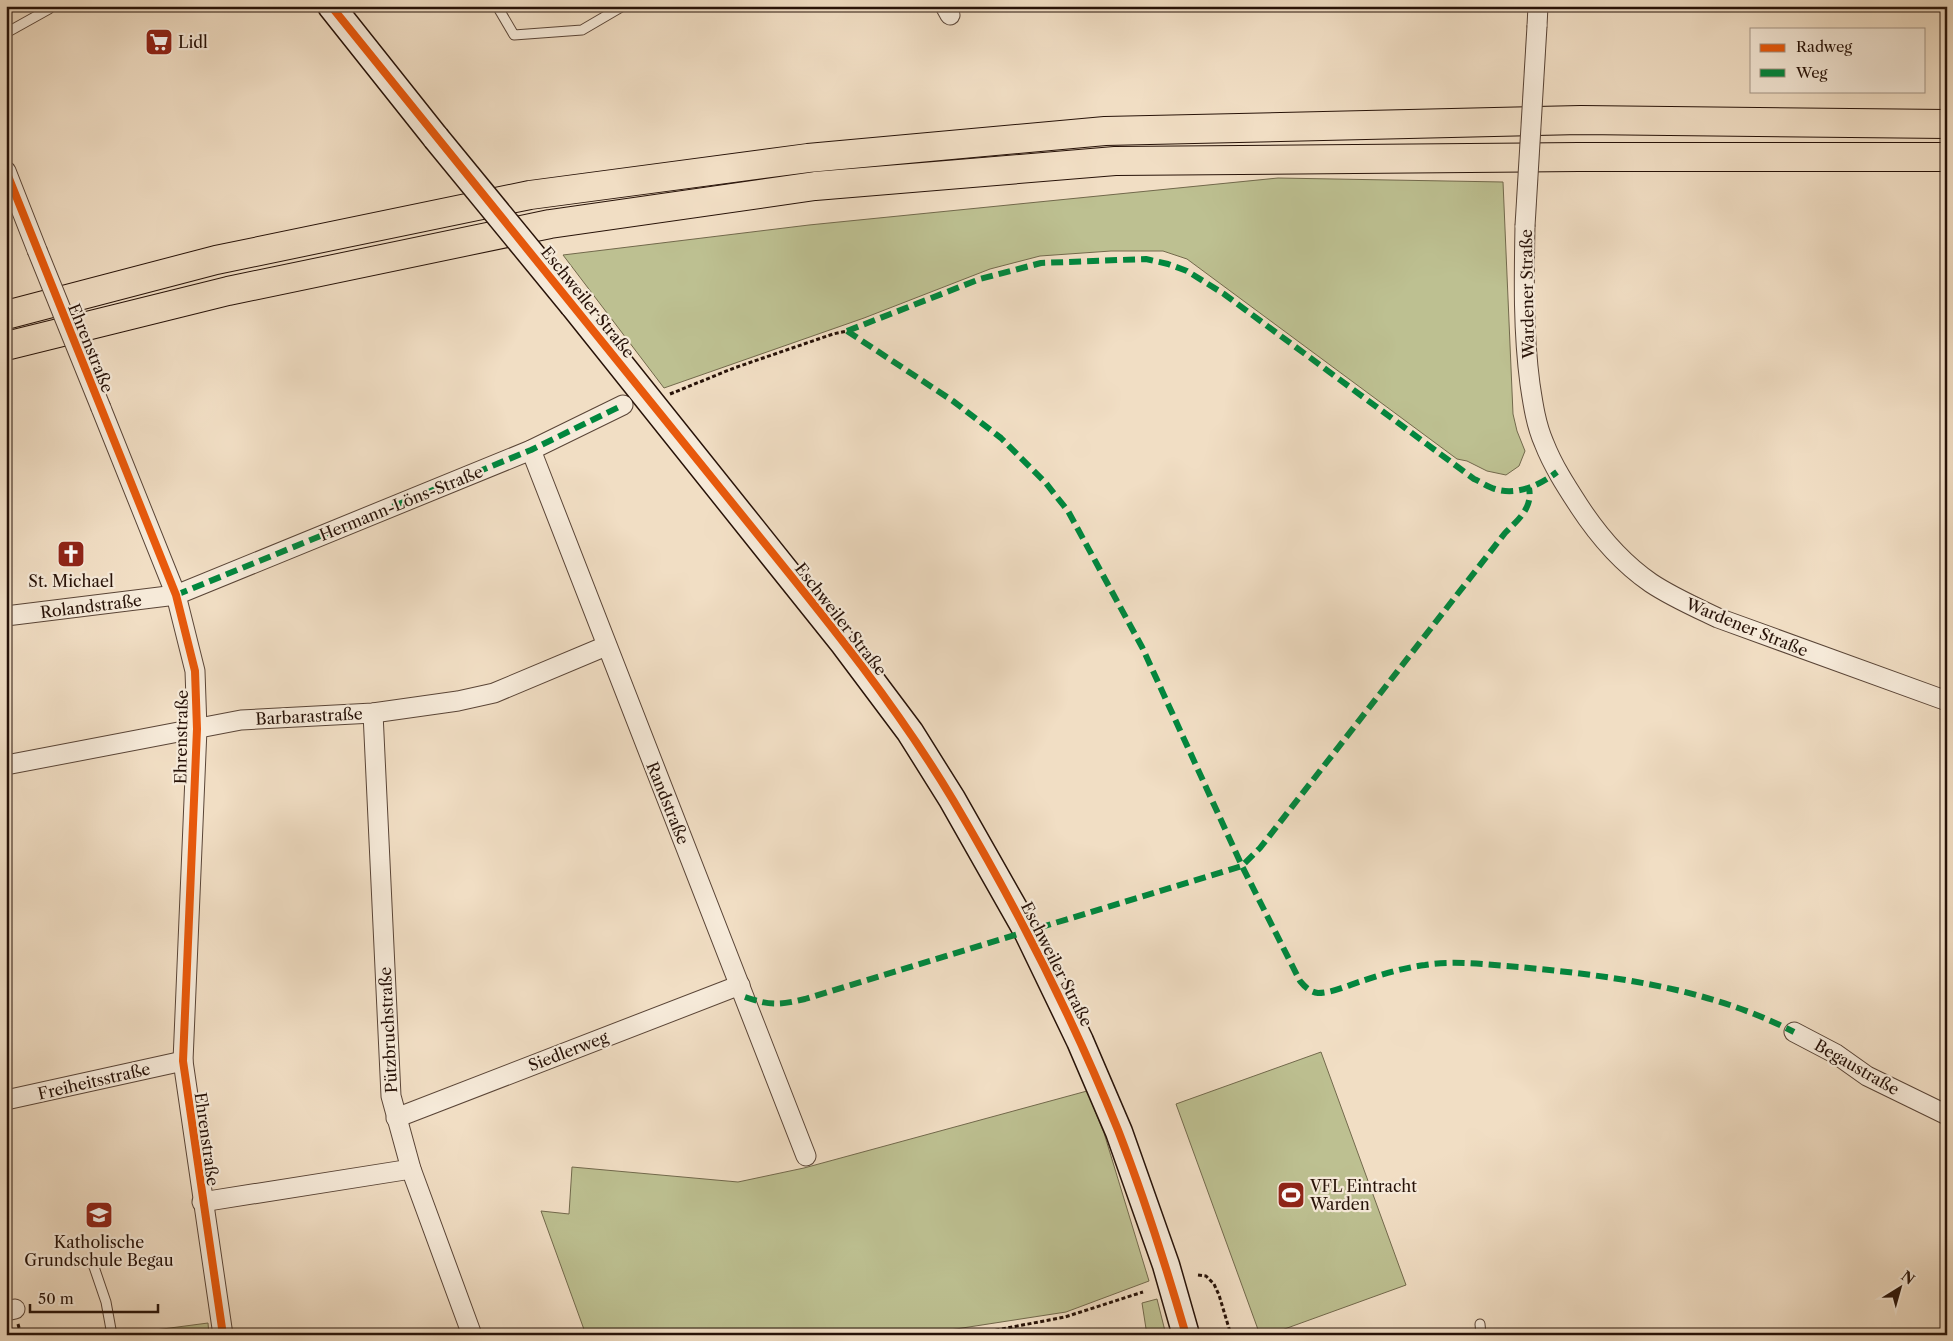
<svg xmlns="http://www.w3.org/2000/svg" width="1953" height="1341" viewBox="0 0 1953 1341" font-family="'Libre Caslon Text',serif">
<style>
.green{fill:#bdc091;stroke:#72694c}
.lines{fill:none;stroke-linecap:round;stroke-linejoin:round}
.lane-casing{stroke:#5a4537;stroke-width:11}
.street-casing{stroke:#5a4537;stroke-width:21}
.secondary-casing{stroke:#271208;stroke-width:29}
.highway-casing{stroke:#271208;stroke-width:30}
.path{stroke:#271208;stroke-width:3;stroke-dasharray:4 2.5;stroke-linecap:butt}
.lane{stroke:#f6ead9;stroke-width:9}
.street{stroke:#f6ead9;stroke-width:19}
.secondary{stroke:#f6ead9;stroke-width:26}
.highway{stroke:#f1dec4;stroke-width:28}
.street-bridge-casing{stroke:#5a4537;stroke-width:21;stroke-linecap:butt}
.secondary-bridge-casing{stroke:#271208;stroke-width:29;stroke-linecap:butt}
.street-bridge{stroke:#f6ead9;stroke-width:19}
.secondary-bridge{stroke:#f6ead9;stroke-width:26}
.quiet{stroke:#00873e;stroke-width:6;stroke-dasharray:12 6;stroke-linecap:butt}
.cycleway-casing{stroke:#f6ead9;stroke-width:11}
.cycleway{stroke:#e8590c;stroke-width:8}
.labels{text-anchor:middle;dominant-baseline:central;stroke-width:4.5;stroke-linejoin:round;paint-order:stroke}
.poi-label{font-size:16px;fill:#271208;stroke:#f6ead9;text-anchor:start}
.street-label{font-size:16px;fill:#271208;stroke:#f6ead9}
</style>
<rect width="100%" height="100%" fill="#f1dec4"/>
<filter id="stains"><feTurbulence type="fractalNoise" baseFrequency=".004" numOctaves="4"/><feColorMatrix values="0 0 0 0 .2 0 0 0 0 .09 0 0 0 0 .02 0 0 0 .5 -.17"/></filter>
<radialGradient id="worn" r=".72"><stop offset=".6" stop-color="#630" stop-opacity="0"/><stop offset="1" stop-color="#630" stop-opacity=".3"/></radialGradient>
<g class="green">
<polygon points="1278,178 1503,182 1513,414 1517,431 1525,451 1519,466 1506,475 1487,471 1467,461 1457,459 1187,259 1163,251 1111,251 1040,256 990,269 864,318 664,388 563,255 809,225"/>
<polygon points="1321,1052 1406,1285 1268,1335 1260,1335 1176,1104"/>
<polygon points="1087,1091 1104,1133 1149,1281 1066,1312 917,1335 586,1335 541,1211 569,1214 572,1167 738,1182 804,1168"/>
<polygon points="1157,1299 1166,1335 1147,1335 1142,1303"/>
<polygon points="208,1323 209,1335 117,1335"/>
</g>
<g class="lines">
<defs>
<g id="lane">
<polyline points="497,6 514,35 582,30 623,6"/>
<polyline points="6,33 49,9"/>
<polyline points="92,1261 106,1302 112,1335"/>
<polyline points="1480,1324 1481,1335"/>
</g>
<g id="street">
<polyline points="945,6 950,15"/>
<polyline points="1537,26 1538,6"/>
<polyline points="6,171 37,250"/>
<path d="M 1525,226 C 1524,279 1523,331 1530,384 C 1533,404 1536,425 1544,443 C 1553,466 1566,486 1579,506 C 1598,535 1622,563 1651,583 C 1672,597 1695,607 1718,618 L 1947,701"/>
<polyline points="101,408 176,595 195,671 197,729 183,1061 223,1335"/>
<polyline points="531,450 806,1156"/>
<polyline points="6,616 176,595 531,450 623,405"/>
<polyline points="373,713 391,1096 411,1169 472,1335"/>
<polyline points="6,765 241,720 373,713 458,701 494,693 606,646"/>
<polyline points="1794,1032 1836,1054 1867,1076 1947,1115"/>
<polyline points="6,1100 183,1061"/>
<polyline points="396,1118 740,985"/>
<polyline points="202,1202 411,1169"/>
<polyline points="6,1311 15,1309"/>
</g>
<g id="secondary">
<polyline points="331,6 436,138"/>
<polyline points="573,305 844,644 910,732 952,799 1028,933 1080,1041 1119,1132 1166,1265 1186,1335"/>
</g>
<g id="highway">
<polyline points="6,315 216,260 530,195 808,158 1105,131 1581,120 1947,124"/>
<polyline points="6,346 228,291 550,224 815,186 1115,161 1579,157 1947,157"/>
</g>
</defs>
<use href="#lane" class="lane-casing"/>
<use href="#street" class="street-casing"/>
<use href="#secondary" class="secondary-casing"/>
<use href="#highway" class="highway-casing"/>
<g class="path">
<polyline points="670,394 734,368 833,334 847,331"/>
<polyline points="1198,1275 1206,1276 1214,1284 1219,1295 1231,1335"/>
<polyline points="18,1324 21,1335"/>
<polyline points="970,1335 1065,1317 1143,1292"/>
</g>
<use href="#lane" class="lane"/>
<use href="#street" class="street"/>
<use href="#secondary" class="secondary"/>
<use href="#highway" class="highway"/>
<defs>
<g id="street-bridge">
<polyline points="1525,226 1537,26"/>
<polyline points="37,250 101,408"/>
</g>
<polyline id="secondary-bridge" points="436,138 573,305"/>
</defs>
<use href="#street-bridge" class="street-bridge-casing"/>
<use href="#secondary-bridge" class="secondary-bridge-casing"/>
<use href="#street-bridge" class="street-bridge"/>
<use href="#secondary-bridge" class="secondary-bridge"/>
<g class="quiet">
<path d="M 847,331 L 953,401 L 1001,438 L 1045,482 L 1068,511 L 1142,647 L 1242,866 L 1300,981 C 1305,987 1310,992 1318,993 C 1332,993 1349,985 1362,981 C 1383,974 1403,968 1425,965 C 1455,960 1488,965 1519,967 C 1613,976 1709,988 1794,1032"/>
<path d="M 847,331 L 980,279 L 1041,263 L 1146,259 L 1168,264 L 1187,271 L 1224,294 L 1474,479 C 1481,482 1488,487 1495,489 C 1517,496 1540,485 1557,472"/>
<polyline points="176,595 531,450 623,405"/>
<path d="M 745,997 C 771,1006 779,1005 805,999 L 1242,866 L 1260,848 L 1505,533 C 1518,520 1533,508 1529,488"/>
</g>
<defs>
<g id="cycleway">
<path d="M 331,6 C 463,171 597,334 729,499 C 807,596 889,693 953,800 C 1016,906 1072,1016 1118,1130 C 1144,1197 1166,1266 1186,1335"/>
<polyline points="6,171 176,595 195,671 197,729 183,1061 223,1335"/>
</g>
</defs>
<use href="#cycleway" class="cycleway-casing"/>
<use href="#cycleway" class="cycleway"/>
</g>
<defs>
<symbol id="supermarket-square" viewBox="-11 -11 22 22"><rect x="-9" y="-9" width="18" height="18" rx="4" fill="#8f2418" stroke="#f6ead9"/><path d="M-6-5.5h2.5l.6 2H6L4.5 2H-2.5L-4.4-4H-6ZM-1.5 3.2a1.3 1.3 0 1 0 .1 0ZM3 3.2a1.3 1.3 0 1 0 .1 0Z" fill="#fff"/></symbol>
<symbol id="church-square" viewBox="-11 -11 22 22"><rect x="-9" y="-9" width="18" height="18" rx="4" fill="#8f2418" stroke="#f6ead9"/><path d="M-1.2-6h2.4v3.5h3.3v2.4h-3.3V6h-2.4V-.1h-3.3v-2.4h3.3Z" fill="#fff"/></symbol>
<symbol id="stadium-square" viewBox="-11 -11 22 22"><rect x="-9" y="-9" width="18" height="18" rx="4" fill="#8f2418" stroke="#f6ead9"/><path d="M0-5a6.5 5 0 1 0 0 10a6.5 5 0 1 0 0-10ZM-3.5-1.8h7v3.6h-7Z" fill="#fff"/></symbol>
<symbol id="school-square" viewBox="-11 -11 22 22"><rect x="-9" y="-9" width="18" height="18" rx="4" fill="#8f2418" stroke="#f6ead9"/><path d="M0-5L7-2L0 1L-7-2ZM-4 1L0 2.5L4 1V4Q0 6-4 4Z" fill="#fff"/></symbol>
</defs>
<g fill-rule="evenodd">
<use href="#supermarket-square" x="143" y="26" width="32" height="32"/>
<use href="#church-square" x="55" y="538" width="32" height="32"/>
<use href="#stadium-square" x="1275" y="1179" width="32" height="32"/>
<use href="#school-square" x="83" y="1199" width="32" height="32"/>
</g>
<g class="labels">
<g class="poi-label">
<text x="178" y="42">Lidl</text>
<text x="71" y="581" text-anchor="middle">St. Michael</text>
<text x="1310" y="1186">VFL Eintracht<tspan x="1310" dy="18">Warden</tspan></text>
<text x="99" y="1242" text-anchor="middle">Katholische<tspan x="99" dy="18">Grundschule Begau</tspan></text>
</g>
<g class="street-label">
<text transform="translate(1527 294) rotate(-91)">Wardener Straße</text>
<text transform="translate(588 302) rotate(51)">Eschweiler Straße</text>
<text transform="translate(91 348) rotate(68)">Ehrenstraße</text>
<text transform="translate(401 503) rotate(-22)">Hermann-Löns-Straße</text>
<text transform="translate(91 606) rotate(-7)">Rolandstraße</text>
<text transform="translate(841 619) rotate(52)">Eschweiler Straße</text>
<text transform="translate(1747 627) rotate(22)">Wardener Straße</text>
<text transform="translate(309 716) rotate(-3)">Barbarastraße</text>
<text transform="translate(181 737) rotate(-89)">Ehrenstraße</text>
<text transform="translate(668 803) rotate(68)">Randstraße</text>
<text transform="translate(1057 964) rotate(63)">Eschweiler Straße</text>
<text transform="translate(388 1030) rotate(-93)">Pützbruchstraße</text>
<text transform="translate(568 1051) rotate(-21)">Siedlerweg</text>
<text transform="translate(1857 1067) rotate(30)">Begaustraße</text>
<text transform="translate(94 1081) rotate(-13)">Freiheitsstraße</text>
<text transform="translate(207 1139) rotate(82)">Ehrenstraße</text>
</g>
</g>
<rect width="1953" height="1341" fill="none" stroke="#f1dec4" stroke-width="25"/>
<rect x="8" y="8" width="1938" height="1326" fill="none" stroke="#271208" stroke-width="2.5"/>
<rect x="12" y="12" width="1928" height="1316" fill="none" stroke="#271208"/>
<rect x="1750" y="28" width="175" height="65" fill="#f6ead9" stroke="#a39485"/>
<rect x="1760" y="44" width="25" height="8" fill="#e8590c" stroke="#a39485"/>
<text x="1796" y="52" font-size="15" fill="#271208">Radweg</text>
<rect x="1760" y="69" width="25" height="8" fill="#00873e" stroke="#a39485"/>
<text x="1796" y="78" font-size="15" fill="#271208">Weg</text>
<g transform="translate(1900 1288) rotate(37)" stroke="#f6ead9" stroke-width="4" paint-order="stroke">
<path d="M0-4L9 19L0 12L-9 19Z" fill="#271208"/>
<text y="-8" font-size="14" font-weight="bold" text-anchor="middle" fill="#271208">N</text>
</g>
<path d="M30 1304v8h128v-8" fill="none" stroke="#271208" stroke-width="2.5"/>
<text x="38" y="1304" font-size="15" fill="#271208" stroke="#f6ead9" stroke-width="4" paint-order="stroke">50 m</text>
<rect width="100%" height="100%" filter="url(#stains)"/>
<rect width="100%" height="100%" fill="url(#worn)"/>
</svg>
